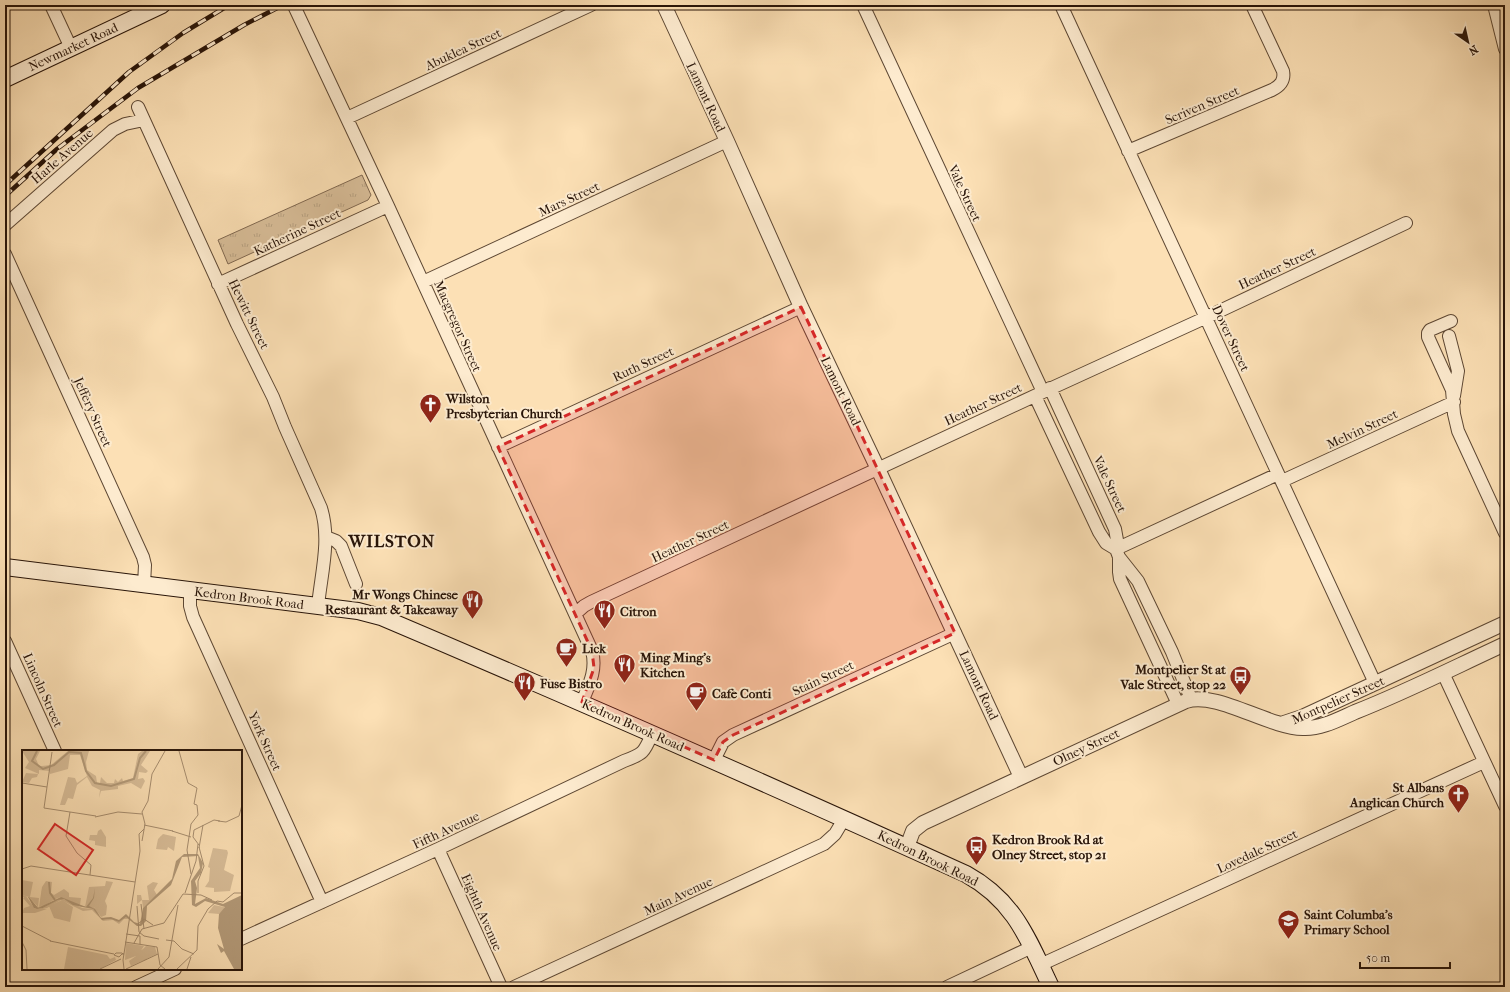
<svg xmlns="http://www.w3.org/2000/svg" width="1510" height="992" font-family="'IM FELL French Canon',serif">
	<defs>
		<pattern id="park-tufts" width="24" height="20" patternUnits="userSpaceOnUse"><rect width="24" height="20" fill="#d8bd98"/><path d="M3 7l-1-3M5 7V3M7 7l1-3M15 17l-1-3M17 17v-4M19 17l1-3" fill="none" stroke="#b9a282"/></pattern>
	</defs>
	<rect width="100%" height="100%" fill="#fce0b5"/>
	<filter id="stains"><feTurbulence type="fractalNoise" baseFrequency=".005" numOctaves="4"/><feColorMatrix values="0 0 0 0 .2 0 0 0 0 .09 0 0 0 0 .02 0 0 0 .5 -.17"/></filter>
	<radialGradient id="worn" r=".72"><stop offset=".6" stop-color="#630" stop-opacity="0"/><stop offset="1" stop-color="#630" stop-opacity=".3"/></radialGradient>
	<path fill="url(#park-tufts)" stroke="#806850" d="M362,175L371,195L368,200L228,264L218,240Z"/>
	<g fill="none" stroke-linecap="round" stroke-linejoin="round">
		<defs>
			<path id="minor" d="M51,5L71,48
				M863,5L1043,392
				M1061,5L1375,683
				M1494,5L1505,49
				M295,8L388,206L592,651C597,670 589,685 582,702
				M138,107L237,324L273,397L285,427L321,508C331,540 321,574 318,606
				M347,118L591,5
				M1128,151L1272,90C1280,86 1285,81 1283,71L1252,5
				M5,225L113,130L125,124L144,120
				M5,254L143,557L145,565L144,585
				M423,282L727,141
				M218,284L388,206
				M1451,321L1430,330L1428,333V337L1452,390L1454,414L1458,431L1505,533
				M1449,336L1458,371L1454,396
				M1050,388L1115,529L1117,540L1116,549
				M1035,396L1099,532L1106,543L1116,549L1119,557L1138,581L1172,652L1191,699
				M498,447L801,307
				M1282,481L1454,402
				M326,537L336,541L341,546L356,584
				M1116,549L1278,474
				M1119,557V572L1120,579L1178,704
				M190,591V606L193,617L322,902
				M575,614L584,606L591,602L1043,392L1207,317L1406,223
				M5,641L55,751
				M1443,673L1505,806
				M714,760L723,742L733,735L955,633
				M438,849L501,987
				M241,939L438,849L624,761C643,754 644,753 652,734
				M1040,965L1484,762
				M136,987L175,969
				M514,987L824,844L835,834L844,819
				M947,987L1032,947"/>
			<path id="tertiary" d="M664,5L727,141L801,307L878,469L1021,777
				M1281,724L1302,717L1505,623
				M907,847L913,831L923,823L1186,701C1217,691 1267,727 1303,728C1321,729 1339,719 1355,712C1406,692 1455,667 1505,644"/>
			<path id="secondary" d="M5,79L162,5
				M5,567L358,611L381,617C577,700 772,786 966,874C1015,901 1028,939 1051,987"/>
		</defs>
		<use href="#minor" stroke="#5d4733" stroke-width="14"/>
		<use href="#tertiary" stroke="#5d4733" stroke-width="16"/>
		<use href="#secondary" stroke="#281408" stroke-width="18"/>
		<use href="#minor" stroke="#fdebcf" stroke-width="12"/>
		<use href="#tertiary" stroke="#fdebcf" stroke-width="14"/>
		<use href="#secondary" stroke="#fdebcf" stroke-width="16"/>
		<defs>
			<path id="rail" d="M5,185L129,72L183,33L229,5
				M5,196L57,149L138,88L244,25L283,5"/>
		</defs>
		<use href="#rail" stroke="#281408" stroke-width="4.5"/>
		<use href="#rail" stroke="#fdebcf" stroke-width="3" stroke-dasharray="9" stroke-linecap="butt"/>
	</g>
	<path fill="#d62828" fill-opacity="0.2" stroke="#d62828" stroke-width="3" stroke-dasharray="8 5" stroke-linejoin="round" d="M801,307L955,633L733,735L723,742L714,760L582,702L594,668L592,651L498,447Z"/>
	<defs>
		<symbol id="church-pin" viewBox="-11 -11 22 30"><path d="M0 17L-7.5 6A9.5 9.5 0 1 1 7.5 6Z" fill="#8f2418" stroke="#fdebcf"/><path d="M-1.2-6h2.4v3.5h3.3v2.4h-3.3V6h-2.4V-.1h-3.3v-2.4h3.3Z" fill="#fff"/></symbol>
		<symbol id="restaurant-pin" viewBox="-11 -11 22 30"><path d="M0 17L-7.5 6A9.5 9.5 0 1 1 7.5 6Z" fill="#8f2418" stroke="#fdebcf"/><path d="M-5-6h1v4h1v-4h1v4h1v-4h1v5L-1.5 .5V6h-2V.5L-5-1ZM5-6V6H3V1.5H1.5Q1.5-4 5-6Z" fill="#fff"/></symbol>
		<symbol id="cafe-pin" viewBox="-11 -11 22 30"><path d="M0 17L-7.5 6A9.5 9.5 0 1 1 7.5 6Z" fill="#8f2418" stroke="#fdebcf"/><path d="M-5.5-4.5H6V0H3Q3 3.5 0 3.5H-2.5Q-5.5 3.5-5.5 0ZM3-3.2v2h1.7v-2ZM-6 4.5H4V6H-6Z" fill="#fff"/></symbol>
		<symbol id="bus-pin" viewBox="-11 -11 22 30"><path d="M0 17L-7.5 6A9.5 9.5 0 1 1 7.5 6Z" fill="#8f2418" stroke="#fdebcf"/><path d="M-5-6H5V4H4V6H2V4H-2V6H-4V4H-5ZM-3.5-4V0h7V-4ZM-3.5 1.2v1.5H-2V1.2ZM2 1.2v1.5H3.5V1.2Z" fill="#fff"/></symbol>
		<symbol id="school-pin" viewBox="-11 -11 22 30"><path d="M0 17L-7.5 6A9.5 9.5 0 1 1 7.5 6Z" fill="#8f2418" stroke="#fdebcf"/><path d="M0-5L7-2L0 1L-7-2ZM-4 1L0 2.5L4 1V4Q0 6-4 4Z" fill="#fff"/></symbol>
	</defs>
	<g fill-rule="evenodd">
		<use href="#church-pin" x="418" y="392" width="25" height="34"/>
		<use href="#restaurant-pin" x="460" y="588" width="25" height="34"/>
		<use href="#restaurant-pin" x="592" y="598" width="25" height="34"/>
		<use href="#cafe-pin" x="554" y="636" width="25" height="34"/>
		<use href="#restaurant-pin" x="612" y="652" width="25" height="34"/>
		<use href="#bus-pin" x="1228" y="664" width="25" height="34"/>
		<use href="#restaurant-pin" x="512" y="670" width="25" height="34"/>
		<use href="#cafe-pin" x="684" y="680" width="25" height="34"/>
		<use href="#church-pin" x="1446" y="782" width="25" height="34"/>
		<use href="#bus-pin" x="964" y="834" width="25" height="34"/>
		<use href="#school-pin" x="1276" y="908" width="25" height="34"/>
	</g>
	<g text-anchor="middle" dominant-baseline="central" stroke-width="4" stroke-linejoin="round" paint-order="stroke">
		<g font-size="13" fill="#281408" stroke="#fdebcf">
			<text transform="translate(73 47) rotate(-25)">Newmarket Road</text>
			<text transform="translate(463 49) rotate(-25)">Abuklea Street</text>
			<text transform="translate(706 97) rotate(65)">Lamont Road</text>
			<text transform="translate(1202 105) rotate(-23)">Scriven Street</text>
			<text transform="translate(62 156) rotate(-41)">Harle Avenue</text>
			<text transform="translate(965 193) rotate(65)">Vale Street</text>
			<text transform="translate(569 199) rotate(-25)">Mars Street</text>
			<text transform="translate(297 232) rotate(-25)">Katherine Street</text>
			<text transform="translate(1277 268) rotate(-25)">Heather Street</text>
			<text transform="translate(249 314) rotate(64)">Hewitt Street</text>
			<text transform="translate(458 326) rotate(66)">Macgregor Street</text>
			<text transform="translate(1231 338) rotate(65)">Dover Street</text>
			<text transform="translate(643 364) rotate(-25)">Ruth Street</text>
			<text transform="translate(841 391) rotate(64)">Lamont Road</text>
			<text transform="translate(983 404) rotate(-25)">Heather Street</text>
			<text transform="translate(93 412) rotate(66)">Jeffery Street</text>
			<text transform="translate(1362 429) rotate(-25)">Melvin Street</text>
			<text transform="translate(1110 484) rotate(65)">Vale Street</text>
			<text transform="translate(690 541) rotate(-25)">Heather Street</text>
			<text transform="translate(249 598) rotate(7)">Kedron Brook Road</text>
			<text transform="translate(823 678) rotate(-25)">Stain Street</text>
			<text transform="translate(979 685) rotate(65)">Lamont Road</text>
			<text transform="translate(43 690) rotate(66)">Lincoln Street</text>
			<text transform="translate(1338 700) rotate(-24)">Montpelier Street</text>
			<text transform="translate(633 725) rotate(24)">Kedron Brook Road</text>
			<text transform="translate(265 741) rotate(66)">York Street</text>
			<text transform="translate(1086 747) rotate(-25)">Olney Street</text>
			<text transform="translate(446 830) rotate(-25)">Fifth Avenue</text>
			<text transform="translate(1257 851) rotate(-25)">Lovedale Street</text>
			<text transform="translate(928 858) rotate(26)">Kedron Brook Road</text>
			<text transform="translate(678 896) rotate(-25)">Main Avenue</text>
			<text transform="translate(482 912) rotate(66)">Eighth Avenue</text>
		</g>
		<g font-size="13" font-weight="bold" fill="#281408" stroke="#fdebcf" text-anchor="start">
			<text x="446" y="398">Wilston<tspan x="446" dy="15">Presbyterian Church</tspan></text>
			<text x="458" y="594" text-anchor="end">Mr Wongs Chinese<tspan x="458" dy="15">Restaurant &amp; Takeaway</tspan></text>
			<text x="620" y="611">Citron</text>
			<text x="582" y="648">Lick</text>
			<text x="640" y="657">Ming Ming's<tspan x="640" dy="15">Kitchen</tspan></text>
			<text x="1226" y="669" text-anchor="end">Montpelier St at<tspan x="1226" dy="15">Vale Street, stop 22</tspan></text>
			<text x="540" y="683">Fuse Bistro</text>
			<text x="712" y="693">Cafe Conti</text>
			<text x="1444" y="787" text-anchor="end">St Albans<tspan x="1444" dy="15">Anglican Church</tspan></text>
			<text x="992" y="839">Kedron Brook Rd at<tspan x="992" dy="15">Olney Street, stop 21</tspan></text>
			<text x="1304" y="914">Saint Columba's<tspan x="1304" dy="15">Primary School</tspan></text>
		</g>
		<g font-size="17" font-weight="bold" letter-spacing="1" fill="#281408" stroke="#fdebcf">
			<text x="392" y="541">WILSTON</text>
		</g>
	</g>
	<g transform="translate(22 750)">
		<rect width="220" height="220" fill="#fce0b5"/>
		<path d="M79,79L84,87V97L73,95V91L67,90L68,85H75L76,81Z" fill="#d8bd98"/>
		<path d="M0,145L7,147L12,155L17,157L35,147H41L60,156H67L72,157L75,160L78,167L81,168L89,167L97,170L102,165L97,170L89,167L81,169L78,167L71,158L60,157L39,147L34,148L19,158H15L11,155L7,147L4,146L12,158L15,159L21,158L33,151L39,149H42L60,158L71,159L81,170L89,169L94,170L97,172L103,167H105L106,169H102L97,174L91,170L81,171L70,160L61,161L39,150L25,158L16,160L9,157Z" fill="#d8bd98"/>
		<path d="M0,1H18L14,9L17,16H20L29,15L46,1H67L64,12L65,20L74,26L75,33H78L79,27L85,33H92L93,29L96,32L100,28L101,31L111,28L116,4L120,1H128L119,15L126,21L124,23L117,22L116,29L121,28L123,31L119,39L109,33L96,36V39L79,41L77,48L78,40L70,36L65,27L55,35L51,49L46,48L43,55H38L46,27L53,28L55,33L65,26L58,5H48L46,19L28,24L27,21L17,20V24L3,18L7,12ZM4,23L16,24L15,27L10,28L7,33L0,32ZM141,84L154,87L152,101L146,97L145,100L134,99L136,89ZM0,130L11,132L8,147L17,148L16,157L7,147L0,145ZM24,131L30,132L29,143L32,145L42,139L47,143V147L59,148L58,155L38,147L17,157L20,137ZM84,131L91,132L83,151L85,156L84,165L79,167L72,157H63L67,137L83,136ZM131,132L136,133L132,140L135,145L121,158L120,150L115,154V145H119L120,150H127L125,136ZM1,148H5L13,159H25L13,163H0L2,158L8,156ZM192,155L202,157L203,158L197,164L186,163ZM104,193L122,196L118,202L124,196L133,197L135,204L109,216L107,211L114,206L103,210ZM46,197L85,205L88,209L93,207L94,210L78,219H42Z" fill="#d8bd98"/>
		<path d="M141,85H145L140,89L145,88L142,91L144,99L135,96L138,87ZM191,98L205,100L206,103L202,120L212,125L208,141L192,142V138L183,137L187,131L188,118L186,117ZM23,137L27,138L24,145L29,146L28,151L18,154L20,139ZM78,137L81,138L80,142H76L80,143L78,154H71L74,138ZM40,150L51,157L48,172L32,168L27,156ZM115.5 205a5.5 5.5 0 1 1 11 0a5.5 5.5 0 1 1-11 0Z" fill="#d8bd98"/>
		<path d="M162,104H176L181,113L179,123L173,131L175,138L173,154L184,148L201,154L220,145V219H212L202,201L199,203L195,194L202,199L196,178L197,164L203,157L183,151L174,157L170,155L169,131L178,118L176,106L160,107L149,135L125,156L124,171L119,176H115L104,167L97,172L89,169L80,170L71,159L51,155L42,149L36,150L21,158L15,159L12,158L6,147H0H7L16,158L39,147L64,157L71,148L73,138L72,148L67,156L73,159L79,168L89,167L97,170L104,164L112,172L118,174L121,158L150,129L154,111Z" fill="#b49b7a"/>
		<path fill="none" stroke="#b49b7a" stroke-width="2" d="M15,1L10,11L21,19L32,15L47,2L59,3L64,21L73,33L89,36L112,29L118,8L124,1M27,132L28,143L33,150M220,152L212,158L208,165L213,216L216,217L220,212M212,185L220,202"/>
		<path fill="none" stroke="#a78e70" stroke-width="1" d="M157,1L166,33L175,38L172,54L175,55L176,65L169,74L165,100L169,124M30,2L22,58L74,66M0,33L25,37M48,62L44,86L55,103L69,115L68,125M73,67L96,62L120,64M196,71L204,72L217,66L220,55M122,75L151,81M150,81L169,87M120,91L123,74L120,62L126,51L130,24L143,1M177,95L171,87L172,80L192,70L198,71M177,98L181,75M0,119L9,116L113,132M163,143L174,111L176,94M176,143V131L182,116L177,97M195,151L201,152L212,143H220M119,154L122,179M115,156L117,182L122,186L137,189M116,174L122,169L131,175M0,176L29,191M104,184L118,186V194M144,190L152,191L160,199L172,204M28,191L92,204M0,192L4,200L5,219M103,192L135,197M112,193L120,179L142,173L161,144L179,145L190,150M135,197L138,215L143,219M102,204H101L100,203H94L92,205L97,207L100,204H102M78,219L99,209M102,219L101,210L118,101L117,84L122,79M104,219L136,204M136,219L147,207L156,155M155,219L175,200L176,176L186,159L195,151M165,219L169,207"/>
		<path fill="#d62828" fill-opacity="0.15" stroke="#d62828" stroke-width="2" d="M33,74L71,100L54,125L16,99Z"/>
		<rect width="220" height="220" fill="none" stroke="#281408" stroke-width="2"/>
	</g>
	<rect width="1510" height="992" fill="none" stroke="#fce0b5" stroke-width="20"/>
	<rect x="6" y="6" width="1498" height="980" fill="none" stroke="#281408" stroke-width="2"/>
	<rect x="10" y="10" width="1490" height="972" fill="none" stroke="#281408"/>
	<g transform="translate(1468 42) rotate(146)" stroke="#fdebcf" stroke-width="3" paint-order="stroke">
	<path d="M0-3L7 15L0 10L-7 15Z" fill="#281408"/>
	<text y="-6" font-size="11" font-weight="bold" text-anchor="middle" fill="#281408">N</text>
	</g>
	<path d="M1360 962v6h90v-6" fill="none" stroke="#281408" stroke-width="2"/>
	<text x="1366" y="962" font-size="12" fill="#281408" stroke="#fdebcf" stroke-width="3" paint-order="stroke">50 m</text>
	<rect width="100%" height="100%" filter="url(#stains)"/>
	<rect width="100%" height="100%" fill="url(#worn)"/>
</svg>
